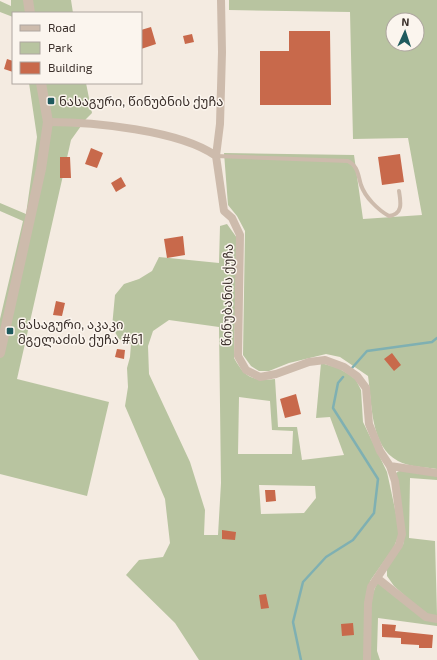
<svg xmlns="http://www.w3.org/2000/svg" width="437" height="660" font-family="'Exo 2','Noto Sans Georgian',sans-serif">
	<rect width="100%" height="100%" fill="#f4ebe1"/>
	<path fill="#b8c4a0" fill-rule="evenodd" d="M11,0H71L73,13H13V17L0,12V1L11,6Z
		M229,0H437V469C425,467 409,467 398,461C370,446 372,403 368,376L340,357L326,354L289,363L269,371H259L251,366L243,355L245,231L237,216L228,205L224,153L354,155L363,219L422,215L408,138L353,139L350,12L229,10ZM393,20H417V44H393Z
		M29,83H86L92,113L86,119L71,140L17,379L109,402L87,496L0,474V319L23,221L0,211V203L26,214L37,137Z
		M227,224L237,238L234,358C245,378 253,381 275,379L278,427H297L302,460L344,455L330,417L316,418L321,363L338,368L350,375L356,380L361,390L363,422L387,472L398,523L399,534L394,547L370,581L364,660H199L175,623L126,575L139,560L163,557L170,543L165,499L125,406L128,387L127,368L130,357L131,344L119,339L112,327L115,295L124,284L139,279L152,271L159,257L219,263L220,226ZM169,320L219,327L221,483L218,535H204L205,510L190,462L149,374L148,346L153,331ZM239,397L270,401L272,430L293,431L292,454H238ZM259,485L315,486L316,498L304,513L261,514Z
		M402,469L437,476V480L410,478L409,538L435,541L437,616L426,615L394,586L387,576V565L403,545L405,533L396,477V473Z
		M378,582L437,622V626L378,618L377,651L380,660H370C371,638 366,601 378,582Z"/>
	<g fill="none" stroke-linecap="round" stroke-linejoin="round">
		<path stroke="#7fb0b2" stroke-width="2.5" d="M352,368L367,351L432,342L437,338
			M301,660L293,622L303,582L326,557L353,540L374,513L378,479L333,408L338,383L343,377"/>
	</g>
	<path fill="#c8694b" d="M151,27L156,44L141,49V30Z
		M289,31H330L331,105H260V51H289Z
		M192,34L194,42L185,44L183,36Z
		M7,59L13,61V72L4,69Z
		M91,148L103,153L97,168L85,164Z
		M400,154L404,182L382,185L378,157Z
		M60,157H70L71,178H60Z
		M121,177L126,186L116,192L111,183Z
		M183,236L185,255L167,258L164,239Z
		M56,301L65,303L62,316L53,315Z
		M117,349L125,350L124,359L115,357Z
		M392,353L401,365L394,371L384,359Z
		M296,394L301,414L285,418L280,399Z
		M265,490H275L276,501L266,502Z
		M222,530L236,532L235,540L222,539Z
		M266,594L269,608L261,609L259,595Z
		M353,623L354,635L342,636L341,624Z
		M382,624L396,625L395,631L433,635L432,648H419V645L401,644V638L382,637Z"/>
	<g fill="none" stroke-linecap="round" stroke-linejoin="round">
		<path stroke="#cdbbac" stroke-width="4" d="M216,156L348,161C358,166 358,175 361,185C365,197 378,210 389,216C403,214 401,203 399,191"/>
		<path stroke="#cdbbac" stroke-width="8" d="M221,0L222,52L220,124L216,156L224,211L232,218L240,235L238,356L246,370L260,377L276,374L309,362L325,360L344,367L357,376L366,388L369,424L380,451L390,466L395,481L402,534L399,545L371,587L368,603L367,660
			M48,122C92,122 180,130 216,156
			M390,466L437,473
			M377,578L426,617L437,619"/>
		<path stroke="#cdbbac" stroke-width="10" d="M28,0L30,13
			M0,353L41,169L48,122L41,83"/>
	</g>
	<g fill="#1f5a5e" stroke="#fbf5ee" stroke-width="1.5">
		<rect x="47" y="97" width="8" height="8" rx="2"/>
		<rect x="6" y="327" width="8" height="8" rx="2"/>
	</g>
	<g text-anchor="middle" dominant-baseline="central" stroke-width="3" stroke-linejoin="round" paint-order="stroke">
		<g font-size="13" fill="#3b302b" stroke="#fbf5ee" text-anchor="start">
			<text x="59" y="101">ნასაგური, წინუბნის ქუჩა</text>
			<text x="18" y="324">ნასაგური, აკაკი<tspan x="18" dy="15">მგელაძის ქუჩა #61</tspan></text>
		</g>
		<g font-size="13" fill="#3b302b" stroke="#fbf5ee">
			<text transform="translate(227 295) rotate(-89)">წინუბანის ქუჩა</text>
		</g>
	</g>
	<rect x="12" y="12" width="130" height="72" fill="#fbf5ee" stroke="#aea6a0"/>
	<rect x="20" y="25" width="20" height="6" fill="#cdbbac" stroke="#aea6a0"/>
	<text x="48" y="32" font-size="12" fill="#3b302b">Road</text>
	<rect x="20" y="42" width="20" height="12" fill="#b8c4a0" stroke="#aea6a0"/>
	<text x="48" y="52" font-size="12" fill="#3b302b">Park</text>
	<rect x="20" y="62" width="20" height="12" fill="#c8694b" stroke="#aea6a0"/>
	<text x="48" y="72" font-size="12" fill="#3b302b">Building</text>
	<g transform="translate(405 32) rotate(3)"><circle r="19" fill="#fbf5ee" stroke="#aea6a0"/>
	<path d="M0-3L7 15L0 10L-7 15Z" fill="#1f5a5e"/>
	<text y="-6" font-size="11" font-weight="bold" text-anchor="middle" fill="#3b302b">N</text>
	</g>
</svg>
